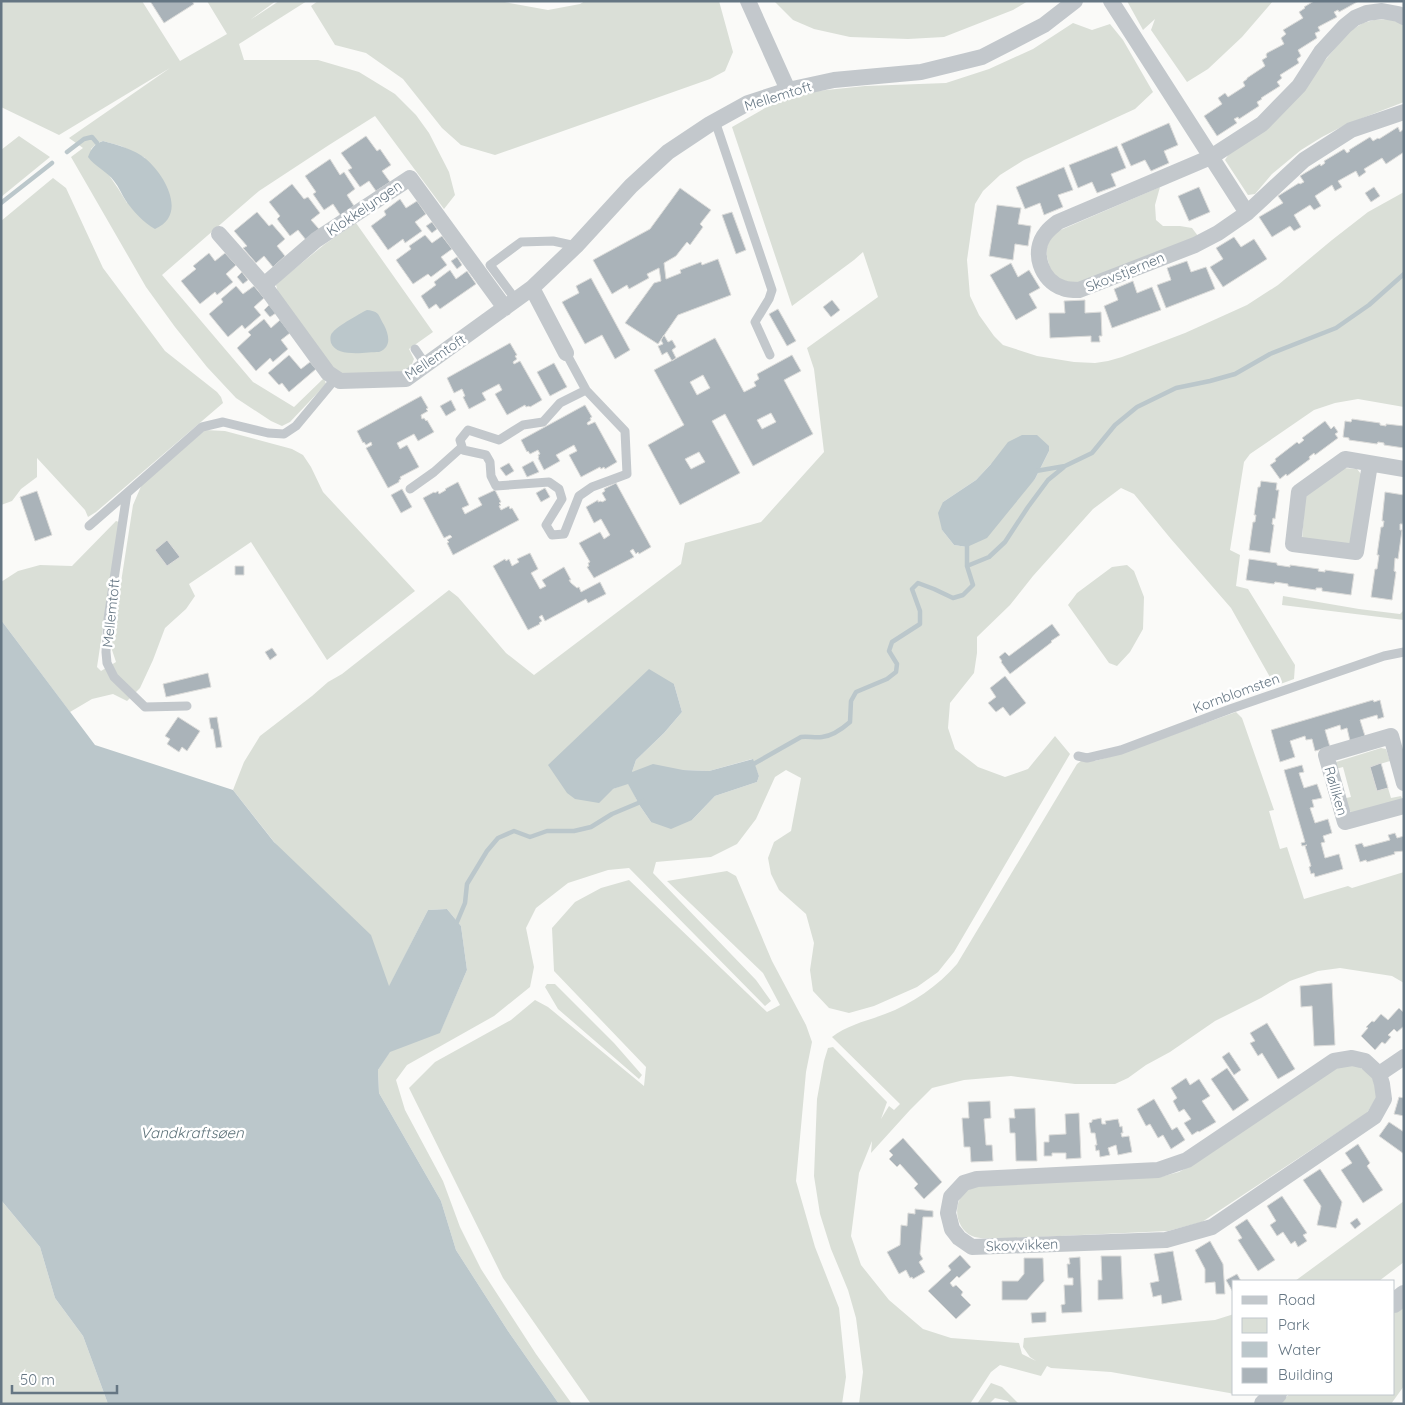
<svg xmlns="http://www.w3.org/2000/svg" width="1405" height="1405" font-family="Quicksand,sans-serif">
	<rect width="100%" height="100%" fill="#fafaf8"/>
	<path fill="#dadfd7" fill-rule="evenodd" d="M1,1H142L180,61L227,34L207,1H276L250,20L279,1H307L239,44L244,60H318L359,72L395,94L416,115L429,133L449,172L455,195L444,209L375,116L329,145L259,191L162,275L253,382L294,407L324,378L326,384L290,422L282,426L271,421L236,398L207,367L175,327L146,287L71,157L83,148L69,138L170,68L59,135L1,107ZM103,141L121,146L145,158L127,203C116,184 103,167 91,149L97,143Z
		M318,1H499L548,10L580,4L585,1H719L733,52L725,71L710,79L495,155L461,145L442,128L403,79L366,53L335,45L311,6Z
		M774,1H1028L1013,10L944,37L908,39L850,37L814,29L793,20Z
		M1127,1H1273L1242,37L1208,69L1187,82L1151,30L1155,19L1143,30Z
		M1388,19L1404,24V102L1347,124L1322,137L1301,150L1272,174L1255,194L1248,195L1225,160L1230,152L1322,64L1341,41L1350,31L1363,23L1374,20Z
		M1073,23L1092,30L1110,24L1123,40L1153,92L1135,109L1024,160L1000,175L983,191L975,204L967,260L970,296L979,315L994,336L1003,345L1037,356L1074,362L1095,363L1108,361L1122,357L1185,333L1247,305L1278,285L1332,240L1368,212L1404,192V407L1358,399L1335,403L1314,410L1250,454L1244,462L1230,550L1240,555L1236,586L1248,589L1295,665L1294,679L1275,686L1231,608L1171,539L1134,494L1121,488L1093,509L1033,576L1010,605L977,637V653L974,673L950,703L948,728L955,749L978,767L1005,777L1028,769L1055,736L1070,754L954,952L938,972L917,987L874,1006L849,1013L829,1008L813,991L810,970L814,943L806,914L779,890L771,874L768,858L774,842L791,831L801,778L786,770L775,777L756,819L737,844L711,857L656,862L653,873L756,980L771,1001L765,1006L629,868L608,870L568,883L536,908L526,928L534,967L530,987L494,1016L407,1065L396,1080L405,1110L443,1181L460,1227L481,1269L536,1354L572,1404H559L508,1331L456,1250L441,1201L379,1093L378,1070L390,1051L440,1032L467,970L461,926L447,909L428,910L389,987L233,790L244,762L260,736L312,696L328,682L342,674L449,590L458,597L506,653L534,675L681,564L685,543L761,522L824,452L814,369L807,348L878,297L863,252L854,260L792,306L732,127L774,103L817,91L865,86L946,83L989,69L1033,49ZM1049,451L1035,479L967,547L954,545L942,530L943,502L976,480L991,464ZM674,684L682,712L664,733L636,760L632,772L683,770L709,771L752,759L759,776L757,782L715,796L692,820L651,822L640,806L628,783L613,789Z
		M19,136L50,157L1,197V150Z
		M53,178L66,188L103,268L165,351L217,392L221,397L223,403L96,512L88,517L85,510L37,458V477L21,489L12,501L1,505V221Z
		M1160,187L1155,205L1156,220L1163,226H1180L1192,228L1198,236L1078,283L1064,282L1053,276C1047,258 1041,248 1056,232Z
		M356,223L433,332L409,349L414,359L410,369L399,376L337,374L278,293L276,285L282,279L325,244Z
		M205,430L225,431L292,449L303,455L311,467L323,492L415,591L327,660L251,542L189,584L195,596L186,609L165,628L153,660L140,688L127,701L113,694L92,699L70,712L1,620V582L18,571L40,565L72,566L116,521L119,522L97,667L101,671L116,662L111,647L133,505L142,484Z
		M1344,468L1357,469L1361,474L1351,544L1302,540L1305,497Z
		M1127,565L1134,571L1144,597L1143,629L1130,652L1117,666L1109,663L1068,605L1077,593L1112,567Z
		M1283,596L1359,609L1400,614L1404,610V620L1282,605Z
		M1236,712L1242,718L1274,810L1269,811L1280,849L1287,847L1304,899L1348,886L1352,888L1404,872V983L1392,976L1340,968L1318,971L1290,981L1261,998L1215,1021L1170,1052L1146,1065L1128,1078L1115,1084H1075L1011,1076L964,1080L932,1088L910,1110L871,1153L872,1141L859,1173L851,1236L861,1265L889,1300L923,1329L951,1338L1019,1343L1022,1354L1036,1361L1030,1357L1023,1347L1024,1338L1215,1320L1234,1314V1394H1235L1111,1372L1051,1368L1047,1366L1041,1376L1000,1365L991,1372L970,1404H859L863,1372L856,1318L848,1290L831,1249L820,1214L814,1176L817,1099L824,1061L828,1048L833,1047L887,1102L881,1119L889,1106L894,1110L900,1104L832,1037C847,1025 867,1021 885,1014C912,1004 938,986 957,964L1077,764L1081,761H1095L1116,755Z
		M1381,748L1386,749L1390,761L1370,767L1377,791L1388,788L1391,798L1401,796L1402,798L1399,803L1354,816L1341,799L1351,797L1343,767L1332,770L1336,762Z
		M727,871L736,876L772,961L806,1025L812,1042L806,1072L796,1181L815,1247L839,1308L846,1377L842,1404H591L503,1278L409,1088L435,1062L511,1020L535,1000L548,1007L644,1086L646,1067L554,971L552,928L575,902L601,888L629,880L767,1012L780,1005L763,973L667,881Z
		M547,984H555L614,1043L642,1075L639,1079L558,1009L545,987Z
		M1354,1064L1371,1074L1378,1095L1367,1113L1202,1222L1168,1231L996,1239C988,1238 979,1239 972,1236C957,1229 952,1207 963,1194C968,1188 977,1187 984,1185L1160,1177L1179,1172L1190,1166L1335,1068Z
		M1,1200L40,1247L55,1298L83,1336L108,1404H1Z
		M1404,1201V1262L1379,1281H1295Z
		M1404,1305V1386L1391,1404H1277L1290,1394H1394V1313Z
		M991,1383L1002,1387L1019,1404H1010L1008,1401L995,1398L989,1404H977Z"/>
	<path fill="#bbc7cb" d="M103,141C117,145 134,149 146,159C165,175 188,215 155,229C144,223 133,211 126,201C122,195 119,187 114,181C107,171 95,167 88,157C91,149 94,144 103,141Z
		M367,310C370,310 375,311 378,314C380,317 382,322 384,325C389,335 392,347 379,352C366,352 337,358 331,343C330,339 330,334 333,332C338,326 359,314 367,310Z
		M1022,435H1037L1049,446V451L1035,479L987,538L967,547L954,545L942,530L938,513L943,502L976,480L991,464L1008,442Z
		M1,620L95,745L233,790L274,842L371,935L389,986L428,910L447,909L461,926L467,970L440,1033L390,1052L378,1070L379,1093L441,1201L456,1250L508,1331L559,1404H108L83,1336L55,1298L40,1247L1,1200Z
		M649,669L674,684L682,712L664,733L636,760L632,772L653,764L683,770L709,771L753,759L759,776L757,782L715,796L692,820L671,829L651,822L640,806L628,784L613,789L599,803L575,799L567,793L548,765Z"/>
	<g fill="none" stroke-linecap="round" stroke-linejoin="round">
		<path stroke="#bbc7cb" stroke-width="4.5" d="M67,152L84,139L92,137L97,143
			M1,203L52,163
			M1036,471L1065,466L1092,453L1115,425L1137,407L1176,388L1210,381L1235,374L1270,354L1336,328L1369,305L1404,274
			M967,566L989,557L1005,542L1028,507L1048,480L1064,467
			M750,766L801,737C808,736 815,738 822,737C832,736 842,729 850,722L851,701L856,692L887,679L896,672L897,664L889,651L892,642L920,624V611L912,589L918,583L934,589L953,598L963,595L973,585L967,566V542
			M457,922L465,903L467,884L487,851L498,838L514,831L530,837L547,831H574L591,827L612,814L643,801"/>
	</g>
	<path fill="#aab3b9" stroke="#dcdcda" fill-rule="evenodd" d="M150,1H192L194,4L164,23Z
		M1314,1H1359L1339,12L1338,10L1334,12L1337,17L1318,27L1320,31L1315,33L1317,38L1298,50L1301,56L1297,59L1299,63L1280,75L1282,78L1277,82L1280,86L1261,98L1262,99L1257,102L1259,106L1239,119L1238,117L1234,119L1237,123L1217,136L1204,116L1222,104L1218,98L1225,93L1228,97L1245,86L1243,82L1247,79V78L1265,66L1262,60L1267,57L1266,55L1267,53L1284,44L1281,38L1286,34L1283,30L1303,18L1299,12L1305,8L1304,7Z
		M1169,123L1178,145L1164,151L1169,163L1151,171L1145,160L1131,166L1121,144Z
		M1398,127L1400,132L1404,129V152L1386,164L1382,158L1364,169L1366,172L1359,177L1356,171L1338,181L1342,187L1335,191L1332,185L1315,196L1321,206L1314,210L1310,205L1294,215L1301,227L1294,231L1290,226L1272,237L1259,217L1283,203L1278,196L1299,183L1300,184L1304,182L1300,176L1320,164L1321,166L1325,163L1324,161L1344,149L1347,153L1350,151L1349,150L1370,137L1373,141L1378,138L1379,139Z
		M366,136L377,151L380,149L391,165L382,171L390,182L376,191L369,181L360,187L348,170L352,168L341,153Z
		M1117,146L1126,168L1111,174L1116,186L1097,193L1092,182L1078,188L1069,165Z
		M330,159L340,175L344,172L355,189L347,195L354,206L341,216L333,204L324,210L313,194L316,192L305,176Z
		M1064,167L1073,190L1058,195L1063,207L1044,215L1040,203L1025,209L1016,187Z
		M292,184L304,199L308,197L320,213L311,220L319,229L306,240L298,230L290,236L277,219L280,216L269,202Z
		M1199,187L1210,212L1189,221L1178,196Z
		M1374,187L1380,196L1371,202L1365,193Z
		M680,188L711,210L700,224L703,227L690,245L687,242L676,256L664,263L666,279L681,273L680,270L701,262L702,265L718,259L731,295L678,315L658,344L625,323L654,283L661,281L659,268L647,274L649,278L629,289L627,285L612,294L593,260L650,229Z
		M400,199L406,208L417,201L426,214L415,222L422,231L405,243L403,239L388,250L371,226L386,215L384,211Z
		M997,205L1021,208L1018,224L1031,226L1028,246L1015,244L1013,260L989,256Z
		M257,212L269,226L272,224L285,239L277,246L285,256L273,267L264,256L256,263L243,248L247,246L234,231Z
		M732,212L746,250L736,254L722,215Z
		M432,222L437,229L432,233L426,226Z
		M425,235L432,243L442,236L452,249L441,257L447,265L431,277L428,274L413,284L396,260L411,249L409,246Z
		M1234,237L1241,247L1254,239L1267,259L1223,287L1210,267L1223,259L1216,248Z
		M209,253L215,261L225,253L236,265L226,274L233,282L217,295L215,292L200,304L181,281L196,269L193,266Z
		M457,257L462,265L457,269L451,261Z
		M1187,261L1191,272L1206,267L1215,289L1166,308L1157,285L1171,280L1167,268Z
		M1011,263L1018,277L1029,270L1040,288L1029,294L1037,308L1016,320L990,275Z
		M450,270L456,279L467,271L476,284L440,309L436,304L429,309L421,296L436,285L434,282Z
		M242,272L248,280L243,284L237,277Z
		M591,278L630,350L615,359L602,335L585,344L562,302L579,293L576,286Z
		M1133,281L1137,293L1152,287L1161,310L1112,328L1104,306L1118,300L1114,289Z
		M236,286L243,294L254,286L264,298L254,307L261,315L245,329L242,325L228,337L209,314L223,302L221,299Z
		M832,300L840,310L831,317L823,307Z
		M1085,300V313L1101,312L1102,336H1099L1100,342H1091V336L1050,338L1049,313H1065L1064,301Z
		M269,305L276,313L270,317L264,310Z
		M778,309L796,341L787,346L769,314Z
		M264,319L271,328L280,320L290,333L281,340L288,349L273,362L270,358L256,371L237,348L251,335L248,332Z
		M664,335L668,342L672,340L676,347L672,350L676,358L672,361L667,352L662,355L658,346L663,344L661,340Z
		M715,338L744,392L756,386L754,382L759,379L757,374L792,355L801,371L784,380L813,434L753,466L725,414L712,421L740,473L680,505L648,445L684,425L654,370ZM703,375L710,388L697,395L690,382ZM771,413L776,422L762,429L757,420ZM699,452L705,462L691,469L685,459Z
		M510,343L517,355L515,356L517,359L513,362L514,364L520,361L542,400L530,407L529,406L526,407L525,405L507,415L495,394L502,390L499,384L482,393L486,400L469,409L463,397L465,396L462,389L454,393L447,378Z
		M289,355L301,369L310,362L316,369L289,392L282,383L279,385L268,373Z
		M554,363L567,387L550,396L537,372Z
		M421,396L428,408L426,409L428,411L421,415L422,419L424,418L426,421L427,420L434,432L418,441L414,434L397,443L400,449L407,445L419,467L400,477L401,479L399,480V482L388,488L366,448L372,445L371,442L366,445L364,442L363,443L357,431Z
		M451,400L456,410L446,416L440,406Z
		M585,405L592,417L590,418L591,420L587,423L588,425L595,422L617,462L605,469L604,467L601,469L600,467L581,477L569,455L577,451L574,445L556,455L560,461L544,470L538,458L539,457L538,455L540,454L538,450L530,454L528,451L527,452L521,440Z
		M1352,419L1380,423V425L1386,426V424L1404,426V448L1384,445V443L1378,442L1377,444L1349,440V438L1343,437L1345,421L1351,422Z
		M1325,421L1331,429L1334,426L1338,432L1335,434L1338,438L1315,455L1314,453L1309,457L1310,459L1287,476L1286,474L1280,479L1270,465L1276,461L1275,459L1297,442L1299,444L1304,440L1302,438Z
		M533,461L539,472L527,477L522,467Z
		M509,463L514,471L506,476L500,468Z
		M1261,481L1277,483L1276,490H1279L1275,519L1273,518L1272,524L1274,525L1270,553L1249,550L1253,522H1255L1256,515H1254L1258,487H1260Z
		M458,482L469,505L462,508L465,514L482,505L478,498L495,490L501,502L499,503L501,505L499,506L501,510L509,506L510,509L512,508L519,520L453,555L447,543L449,542L447,540L452,537L450,535L444,538L423,498L434,492L435,493L438,491L439,494L446,490L445,489Z
		M616,483L651,547L639,554L638,552L636,554L633,549L630,551L634,557L594,578L587,567L589,566L588,563L590,562L579,543L600,532L604,539L610,535L601,519L594,523L586,507L598,500V502L601,501L602,502L606,500L602,493L605,491L604,489Z
		M545,488L550,497L541,502L536,493Z
		M402,489L412,507L401,513L391,495Z
		M37,491L52,535L35,541L20,497Z
		M1385,492L1404,495V516L1403,524H1400V530H1402L1398,559L1395,558L1394,571L1396,572L1392,600L1371,597L1375,569H1377L1379,555H1377L1381,527H1383L1384,521H1382Z
		M167,540L180,557L167,566L155,550Z
		M530,553L538,569L531,573L540,589L546,586L542,580L564,567L571,580H569L571,583L577,588L579,587L581,592L600,582L606,594L588,603L586,599L545,621L542,615L539,617L542,621L539,623L540,624L528,630L493,566L505,559L506,561L509,559L512,566L519,562L517,559Z
		M1249,559L1277,563V565L1290,567V565L1319,569L1318,571L1325,572V570L1354,574L1351,595L1322,591V588H1316V590L1288,586V584L1275,582L1274,584L1246,580Z
		M235,566H244V575H235Z
		M1052,624L1060,635L1051,641L1052,642L1010,674L1001,662L1002,661L999,657L1005,652L1009,656Z
		M272,648L277,655L270,660L265,652Z
		M208,673L211,687L166,697L163,684Z
		M1005,676L1026,703L1010,716L1003,707L996,712L988,703L996,697L990,688Z
		M1373,700L1374,702L1380,700L1384,717L1378,719L1377,715L1360,720L1365,736L1350,741L1347,728L1341,730L1340,725L1325,730L1330,747L1315,751L1312,739L1306,740L1305,736L1290,741L1295,757L1280,762L1271,730Z
		M178,717L200,731L187,751L182,747L179,752L167,744L170,739L165,736Z
		M217,717L222,747L216,748L213,729H211L209,718Z
		M1381,763L1388,788L1377,791L1370,767Z
		M1302,765L1304,772L1299,773L1304,788L1317,784L1322,798L1312,800L1314,807L1310,808L1315,823L1328,819L1332,833L1323,836L1325,842L1321,843L1325,858L1339,854L1343,869L1315,877L1314,873L1311,874L1309,867L1311,866L1305,846L1307,845L1302,846L1301,843L1305,842L1284,770Z
		M1395,833L1397,838L1404,836V851L1394,852L1395,854L1367,862L1366,860L1360,862L1355,845L1362,843L1364,847L1390,840L1388,835Z
		M1332,983L1335,1045L1314,1046L1312,1006L1301,1007L1300,986Z
		M1399,1008L1404,1013V1026L1397,1032L1394,1029L1388,1035L1391,1037L1385,1044L1382,1042L1375,1050L1361,1036L1368,1028L1366,1027L1372,1021L1374,1022L1381,1014L1388,1020Z
		M1267,1023L1295,1069L1278,1079L1262,1053L1258,1056L1250,1043L1255,1041L1250,1033Z
		M1229,1052L1241,1070L1234,1075L1222,1057Z
		M1227,1068L1249,1100L1233,1111L1211,1079Z
		M1186,1078L1190,1085L1199,1079L1210,1096L1202,1101L1216,1122L1199,1132L1198,1131L1192,1135L1184,1123L1191,1119L1184,1109L1179,1112L1173,1101L1177,1098L1171,1088Z
		M1399,1097L1404,1098V1116L1394,1114Z
		M1154,1099L1172,1130L1177,1127L1185,1140L1171,1149L1163,1135L1158,1138L1150,1124L1146,1126L1137,1109Z
		M990,1101L991,1118L984,1119L986,1145H992L993,1161L971,1162L970,1147H964L962,1118H969L968,1102Z
		M1035,1108L1037,1161H1016L1015,1133H1010L1009,1118H1015L1014,1109Z
		M1079,1113L1081,1158L1066,1159V1153H1052V1156H1044V1142H1049V1135L1066,1134L1065,1114Z
		M1101,1118L1102,1124H1106L1105,1121L1118,1119L1120,1127L1122,1126L1123,1133H1121L1122,1137L1129,1136L1132,1152L1118,1155L1116,1145L1108,1148L1110,1155L1100,1157L1099,1150L1096,1151L1095,1145H1097L1095,1133H1091L1089,1123L1092,1122V1120Z
		M1389,1122L1404,1132V1154L1379,1136Z
		M903,1138L942,1182L924,1199L914,1188L918,1184L900,1164L897,1167L889,1159L893,1155L889,1151Z
		M1358,1144L1370,1163L1367,1166L1383,1190L1363,1203L1341,1170L1352,1163L1345,1153Z
		M1320,1169L1342,1202L1336,1228L1317,1225L1321,1206L1303,1180Z
		M1282,1196L1307,1233L1303,1235L1307,1241L1298,1247L1295,1241L1291,1244L1283,1232L1277,1236L1270,1225L1276,1221L1267,1206Z
		M915,1209L933,1211V1217H923L920,1254L923,1259L919,1262L925,1272L913,1279L912,1277L910,1278L906,1270L899,1274L887,1252L900,1245L901,1225L907,1226L908,1213L915,1214Z
		M1357,1218L1361,1224L1355,1229L1350,1223Z
		M1247,1219L1275,1260L1258,1271L1238,1240L1242,1238L1235,1227Z
		M1210,1241L1223,1264L1225,1294H1216L1215,1282L1205,1283V1269L1195,1250Z
		M1173,1251L1182,1300L1162,1304L1161,1295L1153,1297L1150,1283L1159,1281L1154,1254Z
		M960,1255L971,1267L959,1278L957,1276L950,1283L953,1287L956,1285L963,1292L961,1295L971,1305L956,1319L928,1291L951,1270L948,1266Z
		M1101,1256H1121L1123,1299L1098,1300V1280H1102Z
		M1080,1257L1082,1312L1062,1313L1061,1305L1065,1304L1064,1285H1073V1278H1068L1067,1264H1070L1069,1258Z
		M1024,1258H1043L1044,1281L1027,1300H1002V1281H1018L1024,1274Z
		M1237,1274L1241,1281H1234V1294L1226,1280Z
		M1046,1312V1322L1032,1323L1031,1313Z"/>
	<g fill="none" stroke-linecap="round" stroke-linejoin="round">
		<path stroke="#c3c8cc" stroke-width="9" d="M715,121L772,290L769,299L755,322L770,355
			M516,300L490,265L521,242L553,241L576,246
			M415,349L426,365
			M566,353L586,390L560,403L543,422L523,425L499,440L468,430L460,440L463,450L486,455L490,462L491,476L496,486L549,482L559,489L562,499L546,525L552,535L564,534L579,496L592,487L627,474L625,431L586,390
			M410,489L434,472L462,447
			M89,526L127,493
			M187,706L145,707L114,677L107,663L106,652L108,619L127,493L202,427L223,422L268,433L284,434L296,426L336,378
			M1078,756L1087,758L1121,750L1230,709L1358,665L1384,656L1404,652"/>
		<path stroke="#c3c8cc" stroke-width="16" d="M748,1L788,90
			M1111,1L1247,213
			M1404,17L1398,14L1382,11L1367,13L1355,18L1345,26L1321,52L1299,86L1262,124L1211,157L1058,222C1054,225 1049,229 1046,233C1031,251 1041,281 1063,288C1068,290 1074,290 1079,290L1195,245L1218,233L1247,213L1304,160L1351,130L1404,112
			M219,234L264,285L316,240L410,178L505,308
			M264,285L328,373L340,381L406,379L532,288L576,246L631,186L668,152L710,124L748,103L788,90L834,80L921,72L982,57L1044,25L1075,1
			M532,288L566,353
			M1370,464L1356,552L1293,544L1299,492L1345,459L1404,469
			M1404,783L1391,736L1326,755L1345,822L1404,806
			M1352,1058L1365,1061L1379,1074L1382,1084L1384,1099L1374,1117L1212,1227L1166,1240L972,1247L959,1238L952,1229L948,1213L951,1197L964,1183L977,1179L1158,1170L1187,1160L1334,1061Z
			M1379,1074L1404,1057"/>
		<path stroke="#c3c8cc" stroke-width="20" d="M1394,1303L1404,1295
			M1264,1404L1277,1394"/>
	</g>
	<g text-anchor="middle" dominant-baseline="central" stroke-width="5" stroke-linejoin="round" paint-order="stroke">
		<g font-size="14" fill="#657683" stroke="#fff">
			<text transform="translate(778 96) rotate(-17)">Mellemtoft</text>
			<text transform="translate(364 208) rotate(-34)">Klokkelyngen</text>
			<text transform="translate(1125 272) rotate(-22)">Skovstjernen</text>
			<text transform="translate(435 357) rotate(-34)">Mellemtoft</text>
			<text transform="translate(111 613) rotate(-84)">Mellemtoft</text>
			<text transform="translate(1236 693) rotate(-20)">Kornblomsten</text>
			<text transform="translate(1336 791) rotate(74)">Rølliken</text>
			<text transform="translate(1022 1245) rotate(-2)">Skovvikken</text>
		</g>
		<g font-size="15" font-style="italic" fill="#60757c" stroke="#fff">
			<text x="192" y="1132">Vandkraftsøen</text>
		</g>
	</g>
	<rect width="1405" height="1405" fill="none" stroke="#657683" stroke-width="5"/>
	<rect x="1232" y="1280" width="162" height="115" fill="#ffffff" stroke="#c1c8cd"/>
	<rect x="1242" y="1296" width="25" height="8" fill="#c3c8cc" stroke="#c1c8cd"/>
	<text x="1278" y="1305" font-size="15" fill="#657683">Road</text>
	<rect x="1242" y="1318" width="25" height="15" fill="#dadfd7" stroke="#c1c8cd"/>
	<text x="1278" y="1330" font-size="15" fill="#657683">Park</text>
	<rect x="1242" y="1342" width="25" height="15" fill="#bbc7cb" stroke="#c1c8cd"/>
	<text x="1278" y="1355" font-size="15" fill="#657683">Water</text>
	<rect x="1242" y="1368" width="25" height="15" fill="#aab3b9" stroke="#c1c8cd"/>
	<text x="1278" y="1380" font-size="15" fill="#657683">Building</text>
	<path d="M12 1385v8h105v-8" fill="none" stroke="#657683" stroke-width="2.5"/>
	<text x="20" y="1385" font-size="15" fill="#657683" stroke="#ffffff" stroke-width="4" paint-order="stroke">50 m</text>
</svg>
